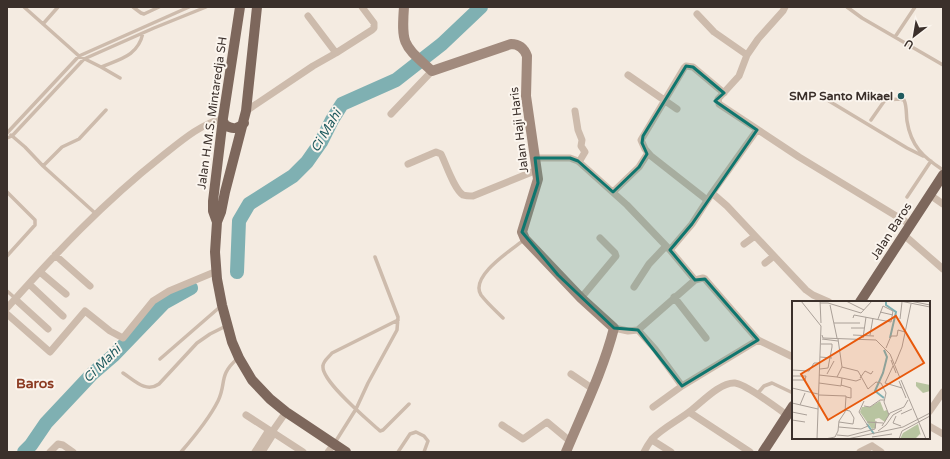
<svg xmlns="http://www.w3.org/2000/svg" width="950" height="459" font-family="'Varela Round',sans-serif">
	<rect width="100%" height="100%" fill="#f4ebe1"/>
	<g fill="none" stroke-linecap="round" stroke-linejoin="round">
		<path stroke="#7fb0b2" stroke-width="14" d="M237,272L239,221L249,204L293,176L307,162L321,142L332,120L342,104L396,80L442,44L481,7
			M24,452L31,445L46,423L92,374L114,355L164,303L191,288"/>
		<path stroke="#cdbbac" stroke-width="3.5" d="M24,7L79,56L101,67C120,59 138,56 143,33
			M133,7L141,13L144,14L159,7
			M847,7L862,18L943,65
			M43,24L58,7
			M895,37L915,7
			M101,67L120,78
			M829,101L907,148L923,156
			M871,120L885,100L900,99L904,100C907,106 906,114 907,121C911,146 923,157 943,170
			M7,133L79,56L189,7
			M11,135L25,147L43,166L95,213
			M7,138L12,136L84,59L154,28L206,7
			M43,166L62,147L79,139L106,110
			M7,192L35,220V225L7,256
			M907,197L931,161
			M7,291L15,298
			M503,318C496,311 487,303 481,295C469,276 513,249 525,239
			M398,320L332,353C329,357 323,361 323,366C321,381 368,420 380,431L383,430L409,404
			M160,359L221,306
			M123,373C135,381 146,393 159,384L197,343L210,334L226,326
			M757,394L764,386L772,383L793,393
			M334,444L356,409L368,383L397,330L398,317L375,257
			M181,452C194,437 209,419 218,401C227,382 218,376 237,359
			M398,452L410,434L416,432L424,436L428,441L424,452"/>
		<path stroke="#cdbbac" stroke-width="7" d="M785,7L783,11L758,39L747,55L739,76L718,99L719,104L799,157L911,225
			M697,14L714,32L747,55
			M308,16L336,53
			M628,75L677,109
			M246,111L313,66L336,53L372,30L374,28V23L362,7
			M575,111L578,130L582,140L581,146L585,152L579,162
			M391,114L432,71
			M535,158H570L578,161L627,205L670,250
			M408,164L436,152L441,154C446,164 454,189 463,195C466,196 469,196 473,196L537,170
			M613,192L639,167L648,153
			M712,193L757,130
			M930,195L943,204
			M707,200L651,156L645,149L641,140L684,68L686,66L693,67L724,93
			M904,235L943,269
			M744,244L755,236
			M55,255L90,286
			M765,263L774,256
			M40,272L66,294
			M695,280L670,250L692,224L712,193L727,206L806,290L813,295L829,302
			M29,284L63,316
			M634,287L649,264L666,246
			M674,297L706,338
			M581,298L616,256L615,253L600,238
			M15,299L48,329
			M7,308C56,253 103,203 161,157C180,142 199,125 223,118
			M7,314L50,352L85,311L110,331L123,338L153,301L169,291L217,271
			M614,328L628,331L638,330L695,280L703,278L705,279L758,340L793,357
			M638,330L655,349L682,386
			M571,374L593,389
			M653,407L682,386L758,340
			M689,412L750,452
			M929,412L943,392
			M246,415L303,452
			M502,425L523,439L547,422L571,442
			M929,426L943,434
			M272,432L286,412
			M652,440L671,452
			M872,446L881,452
			M50,452L58,444L63,445L73,452
			M255,452L269,430
			M262,452L274,433
			M328,452L334,444
			M644,452C646,448 649,443 652,439C663,428 677,421 689,412C701,403 720,382 735,383C746,384 777,408 787,415
			M860,452L872,446"/>
		<path stroke="#a18a7d" stroke-width="10" d="M404,7C401,46 404,45 432,71L511,44C519,44 524,48 527,56L526,96L538,179L522,232L525,239L581,298L614,328C603,371 583,411 566,452"/>
		<path stroke="#7d675c" stroke-width="10" d="M257,7L246,111L225,192L221,212L217,222L215,252L217,279L222,305L232,342L239,358L252,380L270,399L286,412L346,452
			M223,121L225,125C233,130 238,129 244,123
			M217,222L213,211V201L223,118L240,7
			M860,302L943,175
			M763,452L793,406"/>
	</g>
	<path fill="#0f766e" fill-opacity="0.2" stroke="#0f766e" stroke-width="3" stroke-linejoin="round" d="M686,66L693,67L724,93L715,101L757,130L692,224L670,250L695,280L705,279L758,340L682,386L638,330L614,328L558,275L522,232L538,183L535,158H570L578,161L613,192L639,167L647,154L642,143L643,136Z"/>
	<circle fill="#1f5a5e" stroke="#fbf5ee" stroke-width="1.5" cx="901" cy="96" r="4"/>
	<g text-anchor="middle" dominant-baseline="central" stroke-width="4" stroke-linejoin="round" paint-order="stroke">
		<g font-size="12" font-weight="bold" fill="#3b302b" stroke="#fbf5ee" text-anchor="end">
			<text x="893" y="96">SMP Santo Mikael</text>
		</g>
		<g font-size="12" fill="#3b302b" stroke="#fbf5ee">
			<text transform="translate(212 113) rotate(-82)">Jalan H.M.S. Mintaredja SH</text>
			<text transform="translate(519 130) rotate(-97)">Jalan Haji Haris</text>
			<text transform="translate(891 231) rotate(-57)">Jalan Baros</text>
		</g>
		<g font-size="13" font-style="italic" fill="#1f5a5e" stroke="#fbf5ee">
			<text transform="translate(326 131) rotate(-59)">Ci Mahi</text>
			<text transform="translate(102 364) rotate(-45)">Ci Mahi</text>
		</g>
		<g font-size="14" font-weight="bold" fill="#8c3b22" stroke="#fbf5ee">
			<text x="35" y="383">Baros</text>
		</g>
	</g>
	<g transform="translate(792 301)">
		<rect width="138" height="138" fill="#f4ebe1"/>
		<path d="M124,81L138,84V90L131,92L124,85ZM126,123L129,135L128,133L123,138H108L111,132Z" fill="#b8c4a0"/>
		<path d="M88,100L92,110L95,109L97,114L93,121L87,117L83,118L84,127L80,128L68,111L70,106H78Z" fill="#b8c4a0"/>
		<path fill="none" stroke="#7fb0b2" stroke-width="2" d="M94,0V4L104,11L98,37M92,49L95,56L91,72L83,90L92,97M75,123L82,133"/>
		<path fill="none" stroke="#aaa098" stroke-width="1" d="M9,0L29,25L25,138M28,0L29,22M54,0L72,9M108,0L138,6M118,0L138,4M28,2H36L69,12L80,0M38,4L45,37M88,11L101,14M61,17L62,14L99,21L101,10L91,5L86,18M108,18L110,1M42,22H68M59,27H72M30,34L31,37L84,39L98,53L108,77M61,34L82,35M78,34L81,17M71,37L74,16M30,38L46,40M46,38L50,66M94,47L99,35H105L106,29L113,31M28,56L40,57M99,59L104,72M103,63L110,46L119,3M101,65L93,82L110,87M50,66L66,70L76,88L84,81L89,82L94,92L92,101L97,114M28,68L36,67L40,46V43H29M0,69L17,70M17,70L22,62H28M35,73L42,60M27,74L45,76L50,66M0,75H14L13,79H0M50,77L64,80L69,78M68,77L73,70L79,73L81,70M109,79L134,138M107,80L114,97M27,82L49,85L50,77L45,76M49,84L59,87V97L54,96M0,87L26,93M27,94L54,95L53,111L47,120L46,130L43,136L33,138M0,102L26,108M8,104L13,92M72,105L78,106L88,99H92M0,111L15,114M109,113L120,108M104,115L101,122L109,125M0,119L13,121M47,121L61,123L62,117L58,110L53,109M75,121L91,122M90,125L98,112L112,106L116,99M47,126L69,128L76,125L67,111L72,100M86,130L94,124L101,114L110,109M45,134L56,135L83,128L84,120M80,136L100,133M55,138L111,126L138,112M107,138L110,130L138,115"/>
		<path fill="#e8590c" fill-opacity="0.15" stroke="#e8590c" stroke-width="2" d="M104,15L132,62L36,119L9,73Z"/>
		<rect width="138" height="138" fill="none" stroke="#3b302b" stroke-width="2"/>
	</g>
	<rect width="950" height="459" fill="none" stroke="#3b302b" stroke-width="16"/>
	<g transform="translate(914 36) rotate(211)" stroke="#fbf5ee" stroke-width="3" paint-order="stroke">
	<path d="M0-3L7 15L0 10L-7 15Z" fill="#3b302b"/>
	<text y="-6" font-size="11" font-weight="bold" text-anchor="middle" fill="#3b302b">U</text>
	</g>
</svg>
